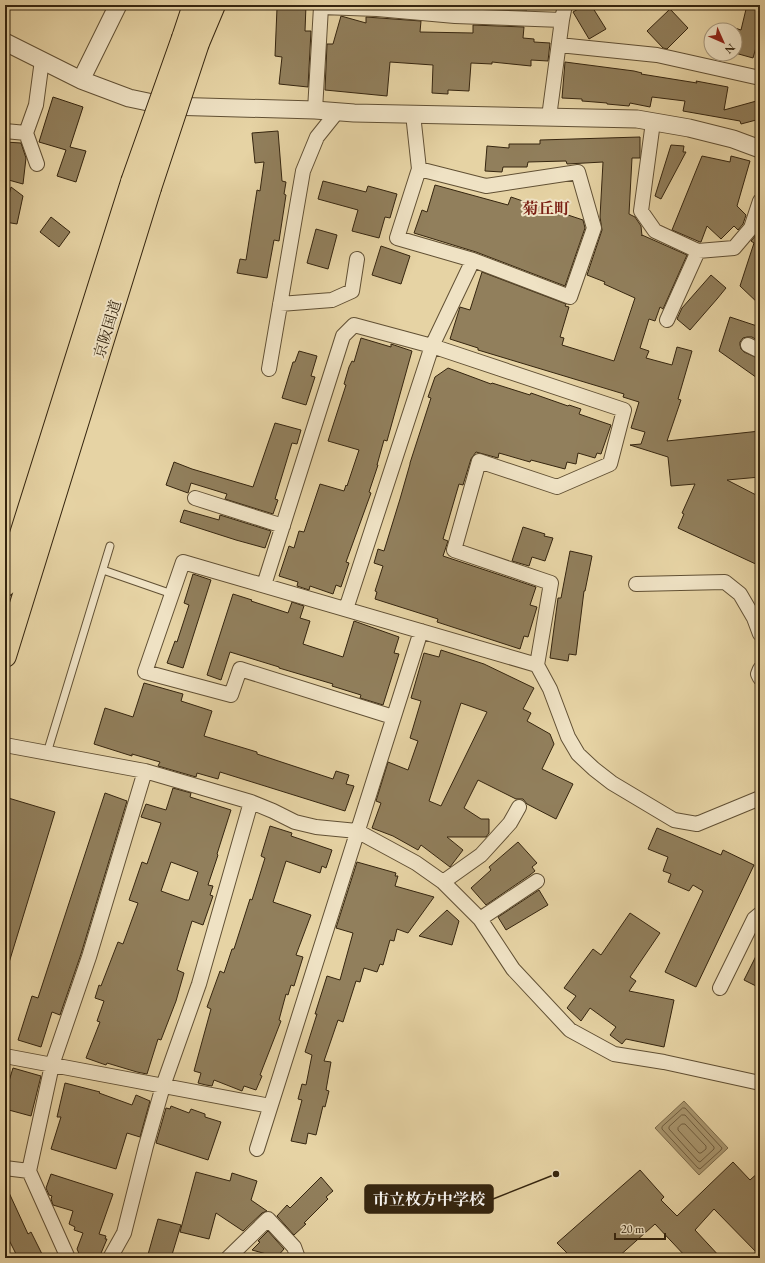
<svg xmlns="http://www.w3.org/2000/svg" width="765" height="1263" font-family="'EB Garamond','Noto Serif JP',serif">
	<rect width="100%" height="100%" fill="#e6d3a4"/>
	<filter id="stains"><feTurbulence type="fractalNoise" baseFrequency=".005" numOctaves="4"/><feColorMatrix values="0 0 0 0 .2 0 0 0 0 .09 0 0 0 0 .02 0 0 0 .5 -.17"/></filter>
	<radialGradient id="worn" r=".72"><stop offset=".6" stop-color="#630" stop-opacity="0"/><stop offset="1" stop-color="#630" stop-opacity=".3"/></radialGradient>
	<path fill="#aa9871" stroke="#7b6a4a" d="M684,1101L728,1148L699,1175L655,1128Z"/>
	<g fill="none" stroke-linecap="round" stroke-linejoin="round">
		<path stroke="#705e40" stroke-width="1" d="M683,1108H685L722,1148L721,1150L700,1169L698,1168L662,1129V1127Z
			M682,1115H685L714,1147V1149L700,1162L698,1161L669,1129V1127Z
			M682,1124H685L706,1146V1149L701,1153H699L678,1130V1128Z"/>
	</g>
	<path fill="#917f5c" stroke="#35250f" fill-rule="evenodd" d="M286,5H306L305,31H311L308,87L279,84L282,57L275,56L277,8H286Z
		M475,5H528L527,10L475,8Z
		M585,5H591L606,29L589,39L573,12Z
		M747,5H760V33L753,58L735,53V28L741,30Z
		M670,9L688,28L667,49L663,48L647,31Z
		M341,16L366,23V17L421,21L420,32L473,33V25L524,27L523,38L534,39V42L550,43L548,61L531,60V66L492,62V64L471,63L469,91L448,90V94L432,93L433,65L390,62L387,96L325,90L327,44H333Z
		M565,62L634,71L642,73L641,74L697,83L696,81L728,87L724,110L760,100V119L741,124L740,121L683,111L685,101L652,97L650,107L630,103L629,106L607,104V103L582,101V99L562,98Z
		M53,97L83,107L70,147L86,151L76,182L57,176L66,150L39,142Z
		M278,131L282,181L286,182L284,194L286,195L279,241L274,240L267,278L237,273L240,259L246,260L257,190L260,191L264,162L255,163L252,133Z
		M640,137V158H632L629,214L635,217L641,226L642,236V235L687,255L663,309L660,307L655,321L649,319L640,348L649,351L646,358L672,365L677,347L692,351L678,399L681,400L667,441L760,431V477L727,480L760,497V566L678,528L684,514L682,513L695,484L671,486L668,457L630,445L641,444L645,432L631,428L639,402L623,397L624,394L478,350V348L450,339L460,307L470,310L482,272L566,304L565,306L569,307L560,337L564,338L562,345L614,361L635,298L604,284L605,282L587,275L602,230L600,217L603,162L567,164L566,161L528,162L527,167H503L502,172L485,171L487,146L509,148V144H540V140Z
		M5,142L21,143L26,158L23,184L5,179Z
		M671,145L684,146L683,152H686L661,199L655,196Z
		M702,156L730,162L731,156L750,161L737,206L746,215L743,224L738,230L734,226L721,239L707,226L701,242H700L672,230Z
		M323,181L366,192L368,186L397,194L390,218L385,217L379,238L352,231L358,210L318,199Z
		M435,185L508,205L511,197L567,216L568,215L583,220L585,228L565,286L476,252L414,233L422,210L427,212Z
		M11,187L23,196L17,224L5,222V211Z
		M51,217L70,232L59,247L40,232Z
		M760,228V305L740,286L754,243L751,241L757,234Z
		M316,229L337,235L328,269L307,263Z
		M381,246L410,256L401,284L372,275Z
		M711,275L726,288L717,299L690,330L677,319L682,308Z
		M730,317L760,327V342L752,337H747L743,338L740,342V345L741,349L744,352L760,359V380L719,351Z
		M361,338L391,347V344L412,351L387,441L384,440L377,465H378L369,492L371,493L346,562L349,563L341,587L336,585L333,594L310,586L309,590L297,586L298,582L279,576L289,546L294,548L299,531L304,532L320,484L344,491L346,485L347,486L359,450L328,441L346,385L344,384L349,367L352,361L354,362Z
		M299,351L317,356L311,376L315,377L306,405L282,398L293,362H295Z
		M448,368L491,384L492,383L530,395L531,393L568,406L569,405L581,409L579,414L611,425L601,454L597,453L595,458L578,453L576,464L567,462L565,469L531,460L530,462L499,453L498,458L476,452L471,459L463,485L459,484L443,539L448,541L443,556L536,587L530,605L537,607L528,637L524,636L520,649L437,622L438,619L375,599L377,592L375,591L383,566L374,563L378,549L384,551L400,499L410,464V463L431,398L428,397L435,377Z
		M275,423L301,430L297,444L292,443L275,499L278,500L273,514L225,499L227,494L191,483L188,493L166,485L174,462L192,469L253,487Z
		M184,510L219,520L220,515L271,531L265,548L236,540L180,522Z
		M523,527L545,534L544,536L553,538L545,561L532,557L529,566L512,561Z
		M570,551L592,556L585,591H584L576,655L569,654L568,661L550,658L558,598H561Z
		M193,574L211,580L183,668L167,663L175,641L177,642L189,605L184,603Z
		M233,594L252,600L251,601L288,613L292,602L304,606L300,618L310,621L303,644L343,657L354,621L399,637L394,653L399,654L383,705L360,698L361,695L332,686L333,684L279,668V667L230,652L221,680L207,675Z
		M441,650L484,664L534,688L523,709L531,713L527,721L550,734L554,744L542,769L573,784L556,819L527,804L523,799H516L478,780L464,808L481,819H489V833L486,837H447L463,850L450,867L421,845L418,850L393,836L372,828L381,803L376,801L388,762L408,770L418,741L410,738L421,701L411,698L424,653L439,657ZM461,703L487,712L441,806L429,801Z
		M144,683L183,694L181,701L212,711L204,736L257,752V754L333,779L336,771L349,775L346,784L354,786L345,811L220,772L218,779L197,773L196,777L158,766L160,762L132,754V756L94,744L105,708L133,717Z
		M173,788L191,793L190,797L231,810L217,854L218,855L208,885L213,886L210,895L213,896L203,925L192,921L177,970L184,973L176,1001L161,1040L158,1039L147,1074L137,1072L107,1063L106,1065L86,1058L100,1022L97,1021L104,1001L95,998L99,985L101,986L118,942L123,944L138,903L129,900L142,862L147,864L161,823L141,817L146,804L166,810ZM171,862L198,872L189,900H186L161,891Z
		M105,793L127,801L81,954L60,1015L52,1012L41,1047L18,1040L32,996L38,998Z
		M5,797L55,812L8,966H5Z
		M270,826L292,833L291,836L332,850L326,868L322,866L320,873L286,861L273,902L311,915L296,955L303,957L294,986L291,985L288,995L286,994L279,1020L281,1021L260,1075L262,1076L256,1090L244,1086L242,1091L214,1080L212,1086L206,1085L198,1083L201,1073L194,1071L211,1009L207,1007L220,971L224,973L232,949H234L250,899L252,900L265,858L261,856Z
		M657,828L721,855L723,850L754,865L696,987L665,972L703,891L693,885L689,891L668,882L671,874L663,871L668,857L648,849Z
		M518,842L537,863L532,867L535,871L530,875L486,905L471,888L491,870L489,867Z
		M357,862L396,873L395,876H398L395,886L434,897L408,933L397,929L394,941L390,940L383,965L380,964L377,972L364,968L360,982L356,981L343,1022L338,1020L324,1061L331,1062L326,1090L329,1091L325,1107L323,1106L316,1135L308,1133L306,1144L291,1141L302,1100L298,1099L302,1084L306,1085L312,1055L305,1052L317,1014H315L327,976L340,980L353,933L336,928Z
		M539,890L548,905L506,930L498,917Z
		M447,910L459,921L452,945L419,936Z
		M630,913L660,933L630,977L636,981L629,991L674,1000L664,1047L626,1039L622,1044L610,1035L616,1027L590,1008L581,1021L567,1008L576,996L564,988L593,949L601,955Z
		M760,948V988L744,980Z
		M13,1068L41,1076L31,1116L5,1109V1094Z
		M65,1083L100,1092L99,1093L132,1105L136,1095L150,1101L140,1137L127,1133L116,1169L51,1149L61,1117H57Z
		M171,1106L189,1113L191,1109L205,1114V1117L221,1122L208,1160L156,1143L166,1108L170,1109Z
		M733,1162L750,1180L760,1171V1256L714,1209L695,1230L721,1258H687L655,1224L617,1258H572L557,1243L640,1170L664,1197L661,1200L677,1216Z
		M196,1172L230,1181L232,1173L257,1181L251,1200L267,1211L262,1213L243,1231L216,1213L209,1239L180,1232Z
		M51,1174L113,1194L99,1234L106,1236L105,1239H107L99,1258H81L77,1249L83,1233L74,1230L75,1227L69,1224L73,1211L53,1205L51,1199L52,1196L49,1195L46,1188Z
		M321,1177L333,1191L326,1197L328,1199L304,1223L306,1224L294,1235L277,1216L287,1205L290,1208Z
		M5,1184L28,1234L31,1232L44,1258H18L5,1232Z
		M158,1219L181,1225L171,1258H147Z
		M268,1231L284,1249L277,1257L252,1250L260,1242L258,1241Z"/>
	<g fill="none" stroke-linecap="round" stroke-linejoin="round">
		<defs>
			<path id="service" d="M103,570L172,594
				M47,753L110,546"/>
			<path id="minor" d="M559,45L657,55L760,78
				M315,110L321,7L377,9L455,16L562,20
				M413,114L419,169L397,238L473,260L570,297L594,228L578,172L486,186L419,169
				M549,117L562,20L565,5
				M653,122L641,211L655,231L698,251L667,320
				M5,131L26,133
				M37,164L26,133L36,105L42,60
				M698,251L734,248L751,228L760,201
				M280,304L332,300L352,291L357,259
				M748,345L760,351
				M269,369L303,171L317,137L337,112
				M195,498L283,526
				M636,584L725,582L740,594L754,618L760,634
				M264,585L343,336L354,325L432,346L624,410L610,464L557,487L479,461L454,550L551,583L537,665L550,689L568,737L578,754L594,769L612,783L674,820L697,824L760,798
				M346,609L432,346L473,260
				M760,669L758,674L760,678
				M393,717L240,669L231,695L145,672L183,562L537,665
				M5,745L145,771L251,802L273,811L295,822L316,827L357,831L416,863L443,882L480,919L513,969L570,1030L614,1054L664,1062L760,1083
				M443,882L481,855L510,823L519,807
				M480,919L537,881
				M720,988L754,919L760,914
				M5,1056L270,1106
				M257,1149L421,631
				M5,1168L29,1171L68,1258
				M29,1171L52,1065L89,957L145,771
				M110,1258L124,1233L146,1146L163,1086L199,984L251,802
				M228,1258L268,1219L294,1247L298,1258"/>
			<path id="tertiary" d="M5,42L81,80L129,98L167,106L315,110L354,113L637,119L689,128L733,139L760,149
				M81,80L118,5"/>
			<path id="trunk" d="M183,38L194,5
				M198,43L214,5
				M5,585L132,182
				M5,656L150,188"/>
		</defs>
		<use href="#service" stroke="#615034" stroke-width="9"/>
		<use href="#minor" stroke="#615034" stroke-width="16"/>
		<use href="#tertiary" stroke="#615034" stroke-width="19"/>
		<use href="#trunk" stroke="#35250f" stroke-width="24"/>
		<use href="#service" stroke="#efe2c4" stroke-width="7"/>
		<use href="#minor" stroke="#efe2c4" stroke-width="14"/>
		<use href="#tertiary" stroke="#efe2c4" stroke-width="17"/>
		<use href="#trunk" stroke="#e6d3a4" stroke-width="22"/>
		<defs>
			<path id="trunk-bridge" d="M132,182L183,38
				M150,188L198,43"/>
		</defs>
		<use href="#trunk-bridge" stroke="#35250f" stroke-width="24" stroke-linecap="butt"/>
		<use href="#trunk-bridge" stroke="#e6d3a4" stroke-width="22"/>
	</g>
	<g text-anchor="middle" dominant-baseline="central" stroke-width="4" stroke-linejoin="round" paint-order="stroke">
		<g font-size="15" fill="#35250f" stroke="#efe2c4">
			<text transform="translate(107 329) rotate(-73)">京阪国道</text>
		</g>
		<g font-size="16" font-weight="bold" fill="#7a1f14" stroke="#efe2c4">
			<text x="546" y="208">菊丘町</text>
		</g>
	</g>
	<path fill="none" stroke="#35250f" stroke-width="1.5" d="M556 1174L493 1199"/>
	<circle fill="#35250f" stroke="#efe2c4" stroke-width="1.5" cx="556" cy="1174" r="4"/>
	<rect fill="#35250f" stroke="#35250f" stroke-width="1.5" x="365" y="1185" width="128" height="28" rx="4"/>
	<g font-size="16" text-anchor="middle" font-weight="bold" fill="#fff">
		<text x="429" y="1205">市立枚方中学校</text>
	</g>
	<rect width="765" height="1263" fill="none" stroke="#e6d3a4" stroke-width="20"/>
	<rect x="6" y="6" width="753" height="1251" fill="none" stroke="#35250f" stroke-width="2"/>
	<rect x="10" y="10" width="745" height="1243" fill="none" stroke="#35250f"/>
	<g transform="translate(723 42) rotate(135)"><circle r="19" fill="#efe2c4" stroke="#a5967c"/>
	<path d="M0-3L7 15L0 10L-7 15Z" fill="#8f2418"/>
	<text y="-6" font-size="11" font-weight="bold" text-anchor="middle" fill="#35250f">N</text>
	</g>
	<path d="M615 1233v6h50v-6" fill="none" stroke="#35250f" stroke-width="2"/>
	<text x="621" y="1233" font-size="12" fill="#35250f" stroke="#efe2c4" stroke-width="3" paint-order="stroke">20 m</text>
	<rect width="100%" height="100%" filter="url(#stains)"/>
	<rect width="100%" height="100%" fill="url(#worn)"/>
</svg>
